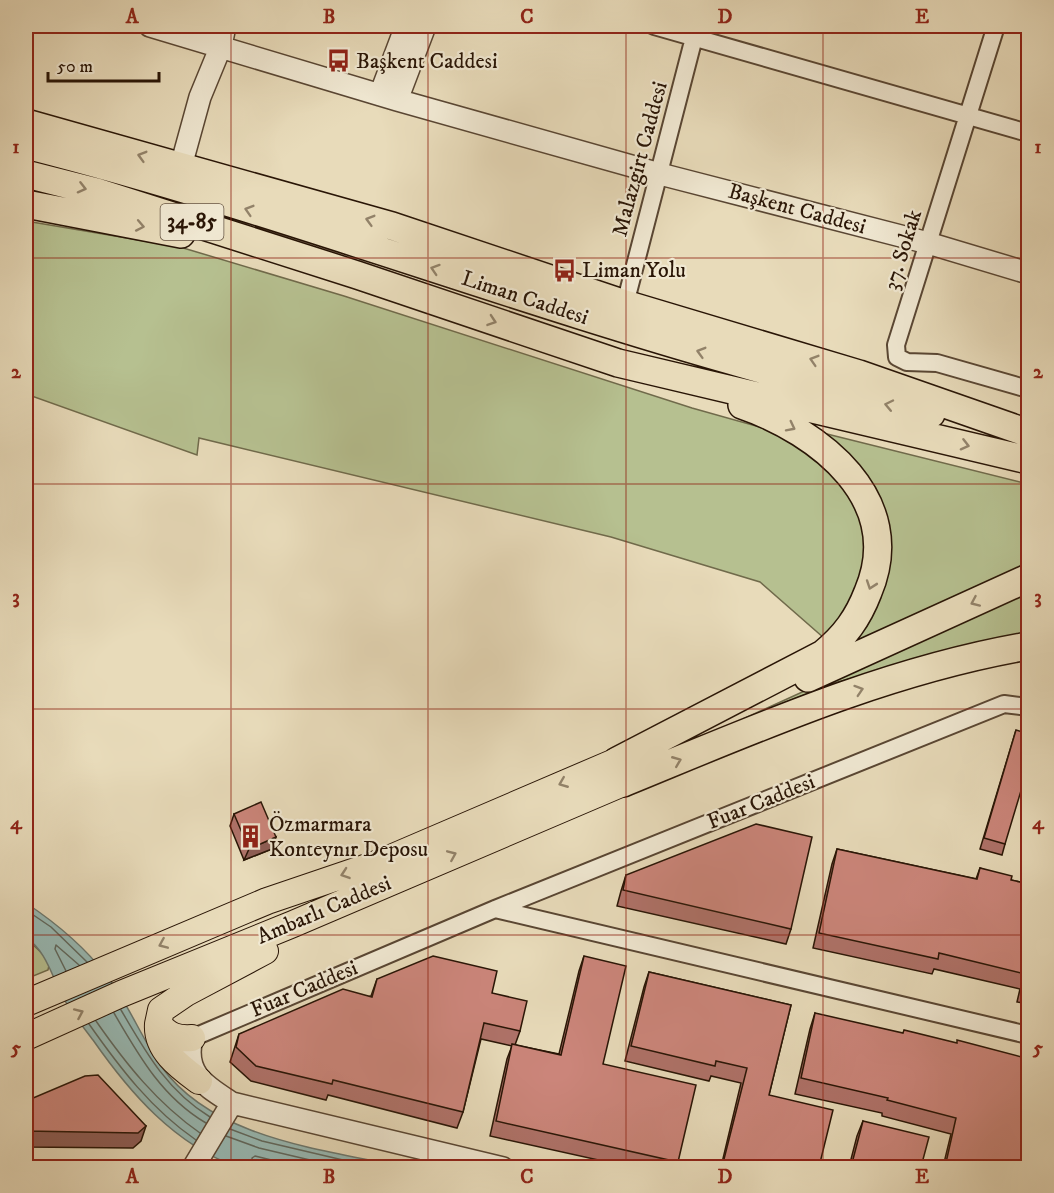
<svg xmlns="http://www.w3.org/2000/svg" width="1054" height="1193" font-family="'IM FELL DW Pica',serif">
	<rect width="100%" height="100%" fill="#e8dbba"/>
	<filter id="stains"><feTurbulence type="fractalNoise" baseFrequency=".00333" numOctaves="4"/><feColorMatrix values="0 0 0 0 .2 0 0 0 0 .09 0 0 0 0 .02 0 0 0 .5 -.17"/></filter>
	<radialGradient id="worn" r=".72"><stop offset=".6" stop-color="#630" stop-opacity="0"/><stop offset="1" stop-color="#630" stop-opacity=".3"/></radialGradient>
	<path fill="#b6c090" stroke="#706a4b" stroke-width="1.5" d="M26,221L180,247L344,296L692,408L781,433L850,481L869,544L849,614L824,638L760,582L611,537L199,438L197,455L26,394Z
		M819,432L1028,484V568L846,647L880,499C864,470 847,450 819,432Z
		M1028,589V632L834,683L743,719Z
		M26,938L50,961L48,970L26,979Z"/>
	<path fill="#98bab5" stroke="#6c786f" stroke-width="1.5" d="M26,903C56,923 84,946 107,976C128,1003 141,1037 161,1066C213,1139 322,1149 403,1167H237C174,1144 130,1093 93,1040C83,1027 72,1013 64,999C52,978 47,951 26,938Z"/>
	<g fill="none" stroke-linecap="round" stroke-linejoin="round">
		<path stroke="#60685e" stroke-width="1.5" d="M26,910L51,927L87,962
			M66,971L55,949L56,945L79,965
			M121,1010C145,1051 167,1091 210,1117
			M114,1013C139,1056 162,1097 206,1123
			M96,1021C126,1064 157,1103 200,1133
			M89,1024C120,1068 151,1109 196,1140
			M230,1129L262,1141L377,1168
			M226,1136L259,1148L344,1168
			M253,1168L252,1158L255,1156L304,1168"/>
		<defs>
			<path id="minor" d="M654,26L1028,133
				M996,26L896,345L897,357L907,362L937,363L1028,389
				M625,304L697,26
				M495,909L1028,1035
				M192,1038L495,909L1004,704L1028,707"/>
			<path id="tertiary" d="M150,26L397,100L660,174L928,243L1028,273
				M380,95L406,26
				M397,100L425,26
				M181,166L200,97L221,46L225,26
				M192,1038C183,1074 206,1086 232,1103L503,1168
				M193,1168L232,1103"/>
			<path id="primary" d="M26,1003L267,901L379,863L617,761
				M158,1024C156,1050 180,1067 199,1081
				M26,1037L121,994L293,924L623,783
				M192,1038C176,1039 169,1036 158,1024L161,1010L186,993L265,951"/>
			<path id="trunk" d="M26,123L392,226L625,304L859,374L1028,433
				M26,145C265,206 496,294 733,361C799,380 864,400 931,414
				M26,174L97,192L357,275L618,363L1028,460
				M26,204L181,234
				M808,678L1028,578
				M617,761L823,654C845,636 858,618 868,592C907,500 820,432 742,405
				M623,783C755,729 887,670 1028,646"/>
		</defs>
		<use href="#minor" stroke="#594633" stroke-width="20"/>
		<use href="#tertiary" stroke="#594633" stroke-width="24"/>
		<use href="#primary" stroke="#291506" stroke-width="28"/>
		<use href="#trunk" stroke="#291506" stroke-width="30"/>
		<use href="#minor" stroke="#f0e8d2" stroke-width="16"/>
		<use href="#tertiary" stroke="#f0e8d2" stroke-width="21"/>
		<use href="#primary" stroke="#e8dbba" stroke-width="26"/>
		<use href="#trunk" stroke="#e8dbba" stroke-width="27"/>
	</g>
	<path fill="#af7269" stroke="#291506" stroke-width="1.5" d="M1016,730L1005,844L1002,855L980,849Z
		M234,814L272,849L244,860L230,826Z
		M837,849L976,879L980,868L1011,880L1029,884V1004L1017,1002L1020,989L934,969L932,974L813,948L832,864Z
		M626,875L791,929L786,944L617,906L621,891Z
		M584,956L603,1064L678,1162L675,1167H630L490,1136L507,1059L512,1046L481,1039L463,1112L457,1128L328,1095L326,1100L251,1081L230,1062L239,1034L371,996L377,979L492,993L520,1031L515,1045L559,1054L579,971Z
		M649,972L791,1005L769,1095L819,1167H721L741,1083L711,1076L709,1081L625,1061L644,987Z
		M815,1013L1029,1167H943L951,1134L882,1116V1113L795,1094L810,1029Z
		M863,1121L921,1167H849L857,1136Z"/>
	<path fill="#8e5d55" stroke="#291506" stroke-width="1.5" d="M276,837L272,849L244,860L249,849Z
		M146,1126L141,1141L133,1148L26,1147V1131Z"/>
	<path fill="#cb857a" stroke="#291506" stroke-width="1.5" d="M1016,730L1029,734V764L1005,844L984,838Z
		M261,802L276,837L249,849L234,814Z
		M756,824L812,837L791,929L623,890L626,875Z
		M837,849L977,879L980,868L1012,876L1011,880L1029,884V988L1022,986L1025,974L939,953L938,959L819,933Z
		M433,956L497,971L492,993L527,1001L520,1031L484,1023L463,1112L333,1080L332,1084L256,1066L236,1047L239,1034L343,989L372,997L377,979Z
		M584,956L626,966L603,1064L696,1085L678,1162L496,1121L512,1044L561,1055Z
		M649,972L791,1005L769,1095L833,1110L819,1167H722L747,1068L716,1061L715,1066L631,1046Z
		M815,1013L903,1033L904,1030L957,1043V1040L1029,1059V1167H945L956,1118L887,1100L888,1098L801,1078Z
		M98,1075L146,1126L138,1133L26,1131V1101L85,1076Z
		M863,1121L929,1137L921,1167H851Z"/>
	<defs><path id="oneway-chevron" d="M-2-3.5L2.5 0L-2 3.5" fill="none" stroke-width="1.6" stroke-linecap="round" stroke-linejoin="round" transform="scale(1.5)"/></defs>
	<g stroke="#928269">
		<use href="#oneway-chevron" transform="translate(142 156) rotate(-164)"/>
		<use href="#oneway-chevron" transform="translate(82 188) rotate(14)"/>
		<use href="#oneway-chevron" transform="translate(249 210) rotate(-163)"/>
		<use href="#oneway-chevron" transform="translate(370 220) rotate(-164)"/>
		<use href="#oneway-chevron" transform="translate(140 226) rotate(11)"/>
		<use href="#oneway-chevron" transform="translate(435 269) rotate(-162)"/>
		<use href="#oneway-chevron" transform="translate(492 321) rotate(19)"/>
		<use href="#oneway-chevron" transform="translate(701 352) rotate(-164)"/>
		<use href="#oneway-chevron" transform="translate(814 360) rotate(-163)"/>
		<use href="#oneway-chevron" transform="translate(889 405) rotate(-168)"/>
		<use href="#oneway-chevron" transform="translate(791 427) rotate(27)"/>
		<use href="#oneway-chevron" transform="translate(965 445) rotate(14)"/>
		<use href="#oneway-chevron" transform="translate(871 585) rotate(109)"/>
		<use href="#oneway-chevron" transform="translate(975 602) rotate(156)"/>
		<use href="#oneway-chevron" transform="translate(859 690) rotate(-18)"/>
		<use href="#oneway-chevron" transform="translate(677 761) rotate(-22)"/>
		<use href="#oneway-chevron" transform="translate(563 783) rotate(158)"/>
		<use href="#oneway-chevron" transform="translate(452 855) rotate(-23)"/>
		<use href="#oneway-chevron" transform="translate(345 874) rotate(161)"/>
		<use href="#oneway-chevron" transform="translate(163 944) rotate(157)"/>
		<use href="#oneway-chevron" transform="translate(79 1013) rotate(-24)"/>
	</g>
	<path fill="none" stroke="#8f2418" stroke-width="1.5" stroke-opacity="0.55" d="M231,26V1168M428,26V1168M626,26V1168M823,26V1168M26,258H1028M26,484H1028M26,709H1028M26,935H1028"/>
	<defs>
		<symbol id="bus-bare" viewBox="-9 -9 18 18"><path d="M-5-6H5V4H4V6H2V4H-2V6H-4V4H-5ZM-3.5-4V0h7V-4ZM-3.5 1.2v1.5H-2V1.2ZM2 1.2v1.5H3.5V1.2Z" fill="#8f2418" stroke="#f0e8d2" stroke-width="2.5" paint-order="stroke"/></symbol>
		<symbol id="building-bare" viewBox="-9 -9 18 18"><path d="M-4-6H4V6H1V3H-1V6H-4ZM-2.5-4.3h1.7v1.8h-1.7ZM.8-4.3h1.7v1.8H.8ZM-2.5-1h1.7V.8h-1.7ZM.8-1h1.7V.8H.8Z" fill="#8f2418" stroke="#f0e8d2" stroke-width="2.5" paint-order="stroke"/></symbol>
	</defs>
	<g fill-rule="evenodd">
		<use href="#bus-bare" x="322" y="44" width="33" height="33"/>
		<use href="#bus-bare" x="548" y="254" width="33" height="33"/>
		<use href="#building-bare" x="234" y="820" width="33" height="33"/>
	</g>
	<g text-anchor="middle" dominant-baseline="central" stroke-width="4.5" stroke-linejoin="round" paint-order="stroke">
		<rect fill="#f0e8d2" stroke="#655443" stroke-width="1.5" x="160.5" y="204" width="63" height="36" rx="4.5"/>
		<g font-size="21" font-weight="bold" fill="#291506">
			<text x="192" y="222">34-85</text>
		</g>
		<g font-size="22" fill="#291506" stroke="#f0e8d2" text-anchor="start">
			<text x="356" y="61">Başkent Caddesi</text>
			<text x="582" y="270">Liman Yolu</text>
			<text x="269" y="824">Özmarmara<tspan x="269" dy="25">Konteynır Deposu</tspan></text>
		</g>
		<g font-size="22" fill="#291506" stroke="#f0e8d2">
			<text transform="translate(640 159) rotate(-75)">Malazgirt Caddesi</text>
			<text transform="translate(797 209) rotate(15)">Başkent Caddesi</text>
			<text transform="translate(903 250) rotate(-73)">37. Sokak</text>
			<text transform="translate(525 298) rotate(18)">Liman Caddesi</text>
			<text transform="translate(761 802) rotate(-22)">Fuar Caddesi</text>
			<text transform="translate(324 910) rotate(-23)">Ambarlı Caddesi</text>
			<text transform="translate(304 989) rotate(-23)">Fuar Caddesi</text>
		</g>
	</g>
	<rect width="1054" height="1193" fill="none" stroke="#e8dbba" stroke-width="66"/>
	<path d="M48 72v9h111v-9" fill="none" stroke="#291506" stroke-width="3"/>
	<text x="57" y="72" font-size="18" fill="#291506" stroke="#f0e8d2" stroke-width="4.5" paint-order="stroke">50 m</text>
	<rect x="33" y="33" width="988" height="1127" fill="none" stroke="#8f2418" stroke-width="2"/>
	<g font-size="20" text-anchor="middle" font-weight="bold" fill="#8f2418">
		<text x="132" y="23">A</text>
		<text x="329" y="23">B</text>
		<text x="527" y="23">C</text>
		<text x="725" y="23">D</text>
		<text x="922" y="23">E</text>
		<text x="16" y="153">1</text>
		<text x="1038" y="153">1</text>
		<text x="16" y="378">2</text>
		<text x="1038" y="378">2</text>
		<text x="16" y="603">3</text>
		<text x="1038" y="603">3</text>
		<text x="16" y="829">4</text>
		<text x="1038" y="829">4</text>
		<text x="16" y="1054">5</text>
		<text x="1038" y="1054">5</text>
		<text x="132" y="1183">A</text>
		<text x="329" y="1183">B</text>
		<text x="527" y="1183">C</text>
		<text x="725" y="1183">D</text>
		<text x="922" y="1183">E</text>
	</g>
	<rect width="100%" height="100%" filter="url(#stains)"/>
	<rect width="100%" height="100%" fill="url(#worn)"/>
</svg>
